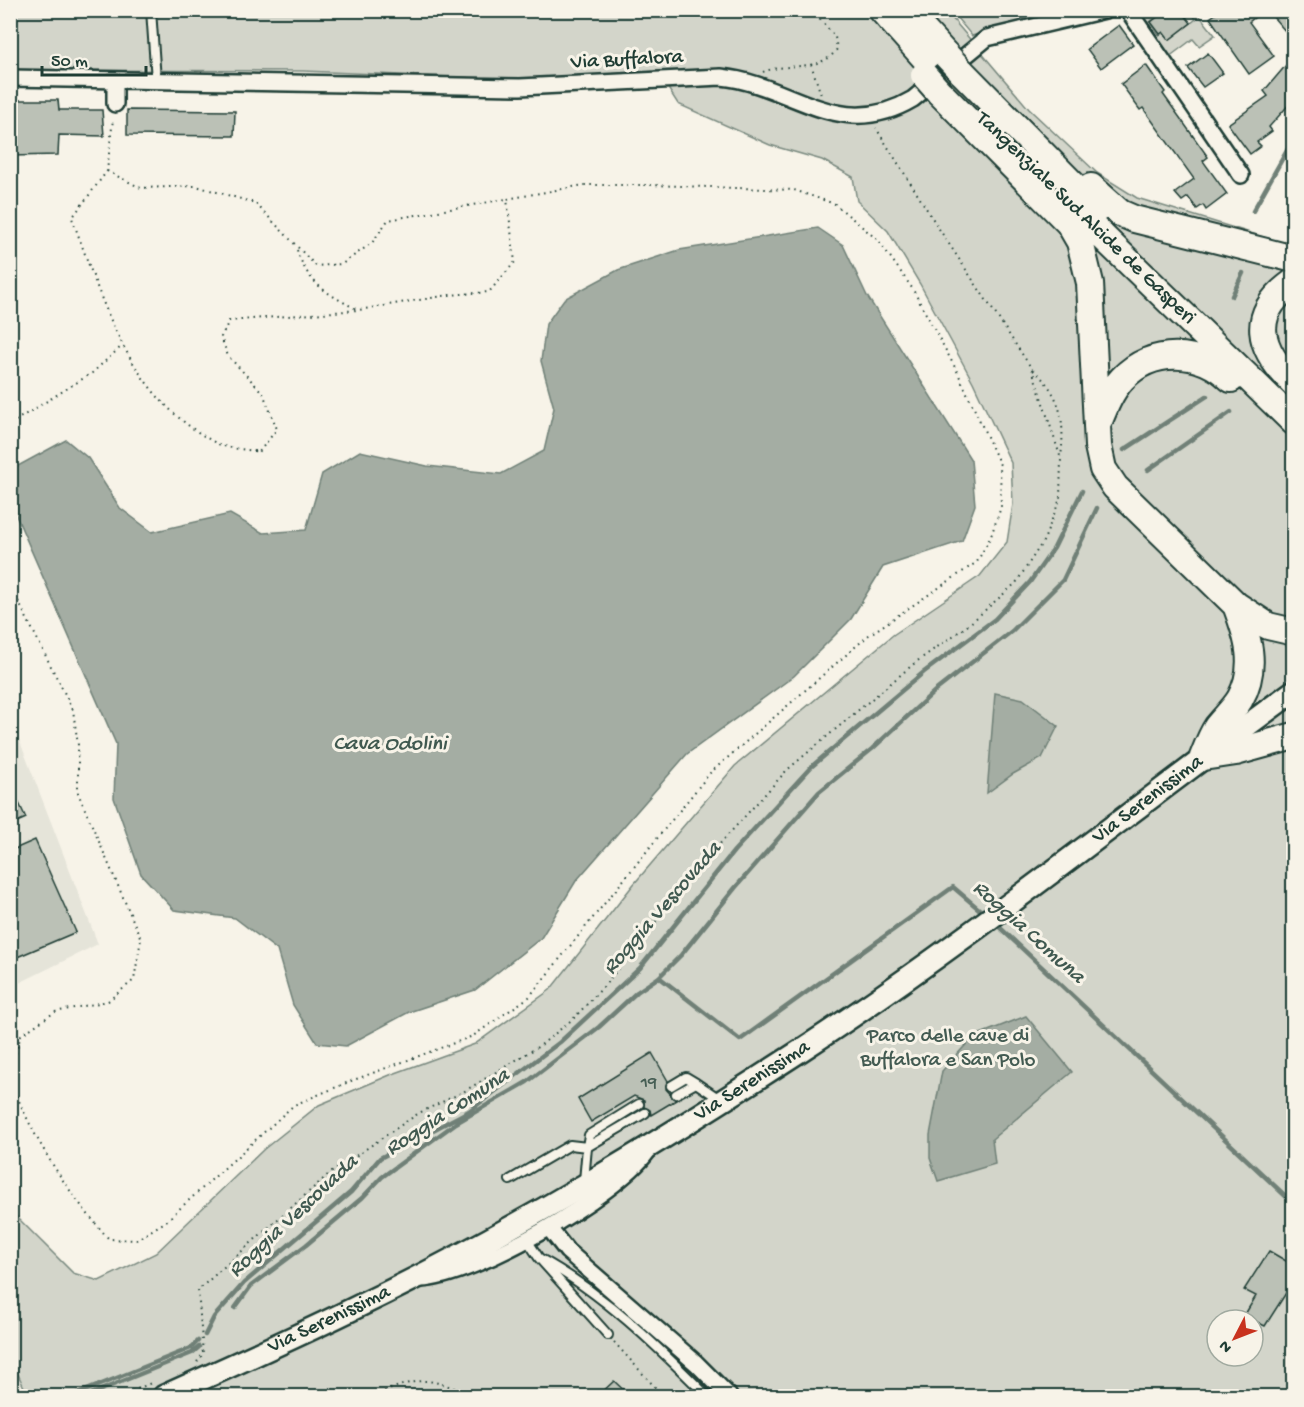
<svg xmlns="http://www.w3.org/2000/svg" width="1304" height="1407" font-family="'Gochi Hand',sans-serif">
	<rect width="100%" height="100%" fill="#f7f3e8"/>
	<filter id="ink" filterUnits="userSpaceOnUse"><feTurbulence type="fractalNoise" baseFrequency=".0167" numOctaves="2"/><feDisplacementMap in="SourceGraphic" scale="12" xChannelSelector="R" yChannelSelector="G"/><feConvolveMatrix kernelMatrix="1 2 1 2 8 2 1 2 1" color-interpolation-filters="sRGB"/></filter>
	<g filter="url(#ink)">
		<path fill="#e5e4d9" d="M10,716L98,944L11,987H10Z"/>
		<path fill="#d3d5ca" stroke="#79897f" stroke-width="1.5" fill-rule="evenodd" d="M11,11H946L1029,109L1097,173L1137,198L1293,246V1396H28L11,1359L10,1210L73,1273L99,1281L156,1253L264,1149L319,1105L390,1075L475,1044L550,990L633,885L735,766L893,635L980,576L1007,542L1013,504L1011,463L973,382L920,284L888,231L857,201L853,177L822,160L770,145L678,104L657,71L582,77L501,79L303,71L11,70ZM1217,1320H1253V1356H1217Z
			M951,11H1028L1030,18L972,36Z
			M1152,11H1173L1167,16L1162,12L1150,22L1159,35L1163,33L1169,40L1196,19L1190,11H1196L1215,35L1199,46L1193,39L1169,57L1138,14Z"/>
		<path fill="#a4ada3" stroke="#6f8077" stroke-width="1.5" d="M818,228L843,245L867,296L971,460L975,505L962,541L883,567L851,619L794,676L687,754L576,881L541,938L475,990L409,1012L346,1046L317,1043L293,1005L277,950L235,918L174,910L141,874L114,798L116,744L11,504V485L16,467L66,440L88,458L120,508L152,532L230,514L263,533L306,530L322,474L360,451L427,466L501,474L544,451L554,408L541,361L546,324L564,299L618,270L679,250Z
			M995,693L1023,699L1058,726L1042,758L1013,774L987,793Z
			M1026,1016L1072,1072L992,1139L995,1164L938,1181L930,1158V1135L942,1071L973,1037Z"/>
		<g fill="none" stroke-linecap="round" stroke-linejoin="round">
			<path stroke="#6f8077" stroke-width="4.5" d="M1253,211L1294,138
				M1232,296L1243,273
				M1124,450L1207,396
				M1148,470L1231,412
				M995,923L1294,1204
				M659,977L740,1040L953,887L986,915
				M235,1308L251,1286L306,1245L362,1198L382,1177L456,1123L527,1082L599,1027L637,992L659,977L681,955L735,888L819,792L872,749L935,691L1012,631L1063,580L1097,508
				M205,1335L214,1317L244,1283L351,1192L380,1158L469,1111L560,1042L640,968L734,851L811,767L924,672L995,619L1030,582L1054,548L1082,491
				M72,1396L191,1348L198,1341
				M86,1396L192,1353L199,1347"/>
		</g>
		<path fill="#bbc1b6" stroke="#1f3d34" stroke-width="1.5" d="M1175,10H1181L1191,23L1169,40L1163,32L1160,34L1151,22L1163,13L1166,17Z
			M1221,10H1264L1249,22L1274,56L1249,74L1210,18Z
			M1267,10H1293V40Z
			M1119,25L1133,44L1101,68L1087,49Z
			M1208,53L1223,73L1203,87L1188,68Z
			M1293,57V100L1269,127L1272,131L1257,142L1261,146L1250,154L1228,124L1268,96L1264,91Z
			M1146,65L1165,92L1163,94L1208,157L1203,161L1227,194L1206,210L1203,205L1197,209L1188,197L1182,201L1175,193L1194,179L1143,108L1140,110L1121,84Z
			M10,100H58L59,110H102L104,136L59,135L58,155L10,156Z
			M127,110L235,111L234,136L127,135Z
			M10,784L26,818L10,825Z
			M35,840L76,932L10,960V851Z
			M652,1053L668,1081L666,1089L676,1100L651,1115L650,1110L644,1107V1100L634,1096L591,1122L578,1099Z
			M1269,1251L1293,1265V1282L1265,1326L1244,1316L1256,1296L1244,1290Z
			M614,1381L630,1396H598Z"/>
		<g fill="none" stroke-linecap="round" stroke-linejoin="round">
			<defs>
				<path id="lane" d="M151,10L156,80
					M671,1086L686,1077L696,1083
					M676,1094L696,1083L721,1100
					M510,1180L570,1145L587,1147L589,1135L639,1104
					M584,1181L587,1147L645,1113
					M527,1240L539,1258L608,1335
					M539,1258C602,1292 657,1346 707,1396"/>
				<path id="street" d="M1128,10L1241,175
					M10,78L520,87L721,77C792,84 839,143 913,99L987,38L1105,10
					M115,104V80
					M549,1228L567,1251L696,1363L729,1396
					M421,1279C474,1277 615,1196 647,1152"/>
				<g id="secondary">
					<path id="s1" d="M164,1396C229,1367 294,1338 359,1306C512,1233 658,1143 800,1051C971,940 1129,811 1294,691"/>
				</g>
				<path id="highway" d="M882,10L933,67
					M905,10L946,55
					M961,71L1097,209
					M939,92L1069,223L1080,242L1090,283L1098,446L1103,469L1115,487L1236,605L1268,626L1294,632
					M1091,187L1120,213L1134,219L1294,259
					M1067,202L1294,422
					M1294,282C1248,314 1258,349 1294,383
					M1099,421C1105,406 1111,391 1122,379C1152,347 1200,349 1231,379
					M1203,757C1207,747 1211,736 1217,727C1224,718 1234,709 1240,699C1258,667 1248,637 1236,605
					M1203,757L1236,752L1294,736"/>
			</defs>
			<use href="#lane" stroke="#1f3d34" stroke-width="12"/>
			<use href="#street" stroke="#1f3d34" stroke-width="20"/>
			<use href="#secondary" stroke="#1f3d34" stroke-width="26"/>
			<use href="#highway" stroke="#1f3d34" stroke-width="30"/>
			<path stroke="#1f3d34" stroke-width="2" stroke-dasharray="1.5 4.5" stroke-linecap="butt" d="M811,64L821,95
				M763,72C786,62 821,73 837,49L835,37L812,10
				M107,171L141,188L196,186L255,203L316,266L342,264L372,243L388,220L506,199
				M297,250C308,284 325,292 356,309
				M1033,370C1062,394 1065,422 1061,457
				M10,424L92,373L121,347
				M10,585L73,710L78,745V793L141,939L134,980L108,1001L55,1012L21,1035L10,1073
				M10,1079C33,1139 66,1191 109,1239L136,1240L165,1222L294,1105L351,1081L473,1036L529,997L710,773L869,635L977,562L991,536L1001,507L1000,465L957,371L912,288L879,241L835,204L794,190L652,185H584L507,199L515,262L489,292L449,295L358,310L229,321L221,337L228,356L263,393L277,429L259,452C246,449 229,449 218,444C129,398 104,305 72,218L107,171L113,119
				M614,1342L663,1396
				M197,1362L203,1354L198,1290L329,1174L419,1113L463,1092L541,1045L574,1018L605,985L707,858L787,770L916,662L967,626L1016,583L1044,540L1060,499L1061,459L1032,369L941,232L876,128
				M121,1396L151,1383
				M373,1396C421,1377 425,1375 473,1396"/>
			<use href="#lane" stroke="#f7f3e8" stroke-width="8"/>
			<use href="#street" stroke="#f7f3e8" stroke-width="15"/>
			<use href="#secondary" stroke="#f7f3e8" stroke-width="21"/>
			<use href="#highway" stroke="#f7f3e8" stroke-width="26"/>
			<defs>
				<path id="highway-bridge" d="M946,55L961,71
					M924,75L939,92"/>
			</defs>
			<use href="#highway-bridge" stroke="#1f3d34" stroke-width="30" stroke-linecap="butt"/>
			<use href="#highway-bridge" stroke="#f7f3e8" stroke-width="26"/>
		</g>
	</g>
	<g text-anchor="middle" dominant-baseline="central" stroke-width="6" stroke-linejoin="round" paint-order="stroke">
		<g font-size="18" fill="#465e54">
			<text x="649" y="1083">19</text>
		</g>
		<g font-size="21" fill="#1f3d34" stroke="#f7f3e8">
			<text transform="translate(627 61) rotate(-3)">Via Buffalora</text>
			<text transform="translate(1085 219) rotate(44)">Tangenziale Sud Alcide de Gasperi</text>
			<text stroke="none"><textPath href="#s1" startOffset="1154">Via Serenissima</textPath></text>
			<text stroke="none"><textPath href="#s1" startOffset="668">Via Serenissima</textPath></text>
			<text stroke="none"><textPath href="#s1" startOffset="182">Via Serenissima</textPath></text>
		</g>
		<g font-size="21" fill="#435b52" stroke="#f7f3e8">
			<text x="948" y="1037">Parco delle cave di<tspan x="948" dy="24">Buffalora e San Polo</tspan></text>
		</g>
		<g font-size="22" font-style="italic" fill="#405950" stroke="#f7f3e8">
			<text x="390" y="745">Cava Odolini</text>
			<text transform="translate(663 909) rotate(-49)">Roggia Vescovada</text>
			<text transform="translate(1028 933) rotate(42)">Roggia Comuna</text>
			<text transform="translate(448 1113) rotate(-33)">Roggia Comuna</text>
			<text transform="translate(294 1217) rotate(-43)">Roggia Vescovada</text>
		</g>
	</g>
	<rect width="1304" height="1407" fill="none" stroke="#f7f3e8" stroke-width="36"/>
	<rect x="18" y="18" width="1268" height="1371" fill="none" stroke="#1f3d34" stroke-width="2" filter="url(#ink)"/>
	<g transform="translate(1235 1338) rotate(228)"><circle r="28" fill="#f7f3e8" stroke="#a1aaa0" stroke-width="1.5"/>
	<path d="M0-4.5L10 22L0 15L-10 22Z" fill="#c8321e"/>
	<text y="-9" font-size="16" font-weight="bold" text-anchor="middle" fill="#1f3d34">N</text>
	</g>
	<path d="M42 66v9h104v-9" fill="none" stroke="#1f3d34" stroke-width="3"/>
	<text x="51" y="66" font-size="18" fill="#1f3d34" stroke="#f7f3e8" stroke-width="4.5" paint-order="stroke">50 m</text>
</svg>
